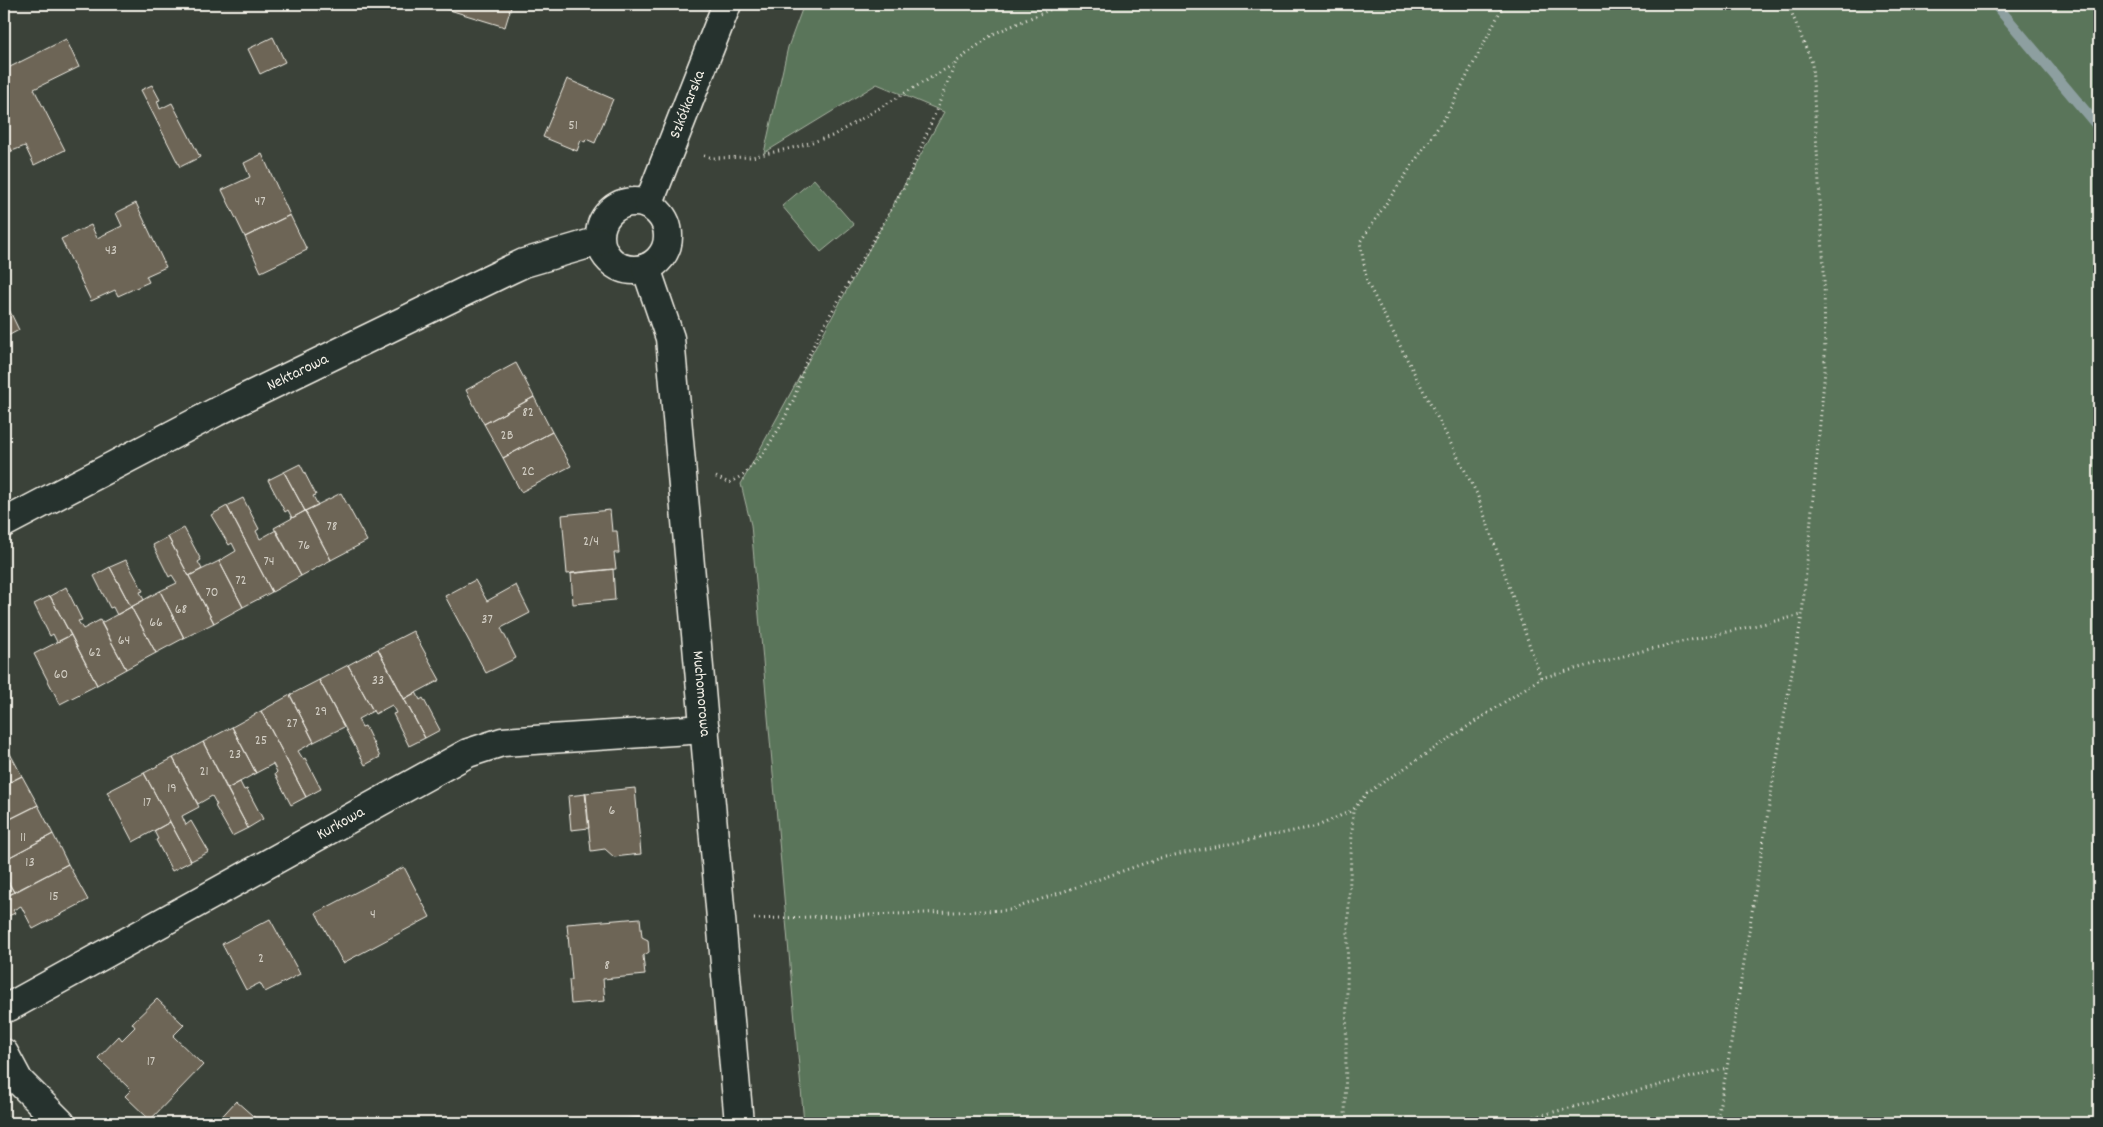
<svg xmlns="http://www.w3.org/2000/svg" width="2103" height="1127" font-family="Dekko,sans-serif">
	<rect width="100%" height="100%" fill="#3b4239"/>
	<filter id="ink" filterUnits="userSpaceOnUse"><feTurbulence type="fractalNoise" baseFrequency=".02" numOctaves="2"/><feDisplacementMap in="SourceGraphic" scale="10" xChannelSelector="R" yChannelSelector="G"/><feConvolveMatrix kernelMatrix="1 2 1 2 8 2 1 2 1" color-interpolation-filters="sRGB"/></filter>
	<g filter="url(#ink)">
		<path fill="#5a745a" stroke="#a7b2a1" d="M804,4H2099V1123H804L751,525L741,484L944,112L877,84L764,153L788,47Z
			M814,179L854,225L821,252L782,206Z"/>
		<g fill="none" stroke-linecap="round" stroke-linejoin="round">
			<path stroke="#8d9fa0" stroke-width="11" d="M1995,4L2096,124L2099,131"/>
		</g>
		<path fill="#6d6556" stroke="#f4f1e8" d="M430,4H512L505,27Z
			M273,37L285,62L260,74L248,49Z
			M66,39L79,67L34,89L65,150L34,165L25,146L12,151L4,134V70Z
			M567,79L613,99L595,143L586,139L585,142L581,140L577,151L543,137Z
			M152,85L160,100L157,101L160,109L172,103L200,157L180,167L141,90Z
			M4,134L12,151L4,156Z
			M262,154L290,215L245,237L222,190L250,177L244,163Z
			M136,203L166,267L146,276L149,282L118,296L115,290L91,301L61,239L91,225L97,238L122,226L116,213Z
			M290,215L307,250L261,272L245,237Z
			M4,299L19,330L4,338Z
			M516,363L534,397L484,424L466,390Z
			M534,397L552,432L503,458L484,424Z
			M552,432L571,466L521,492L503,458Z
			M300,464L316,495L313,496L318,505L305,511L284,472Z
			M284,472L305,511L292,518L288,510L285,512L268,480Z
			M341,493L367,541L331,560L305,511Z
			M243,498L259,529L256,531L260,539L276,530L301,576L272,592L227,506Z
			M227,506L272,592L243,607L219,561L236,551L232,543L229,545L211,515Z
			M610,510L612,531H617L619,553H614L616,569L567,574L562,515Z
			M305,511L331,560L301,576L274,528Z
			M184,528L201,560L198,562L202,569L189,576L168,537Z
			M168,537L214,623L184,638L160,591L177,583L172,575L169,577L153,545Z
			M126,560L143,591L140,592L144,600L131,607L110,567Z
			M219,561L243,607L214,623L189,576Z
			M110,567L131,607L117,615L113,607L110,608L94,576Z
			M613,569L615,600L573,604L571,573Z
			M475,580L487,601L516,585L530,613L501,628L516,658L486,673L445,596Z
			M66,587L82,620L78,621L83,629L100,620L126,669L97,685L50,596Z
			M160,591L184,638L156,653L131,607Z
			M50,596L71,635L57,642L53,634L50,636L34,604Z
			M131,607L156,653L126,669L101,623Z
			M413,631L440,680L404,699L378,649Z
			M71,635L97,685L60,704L34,654Z
			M378,649L425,738L409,746L393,714L396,713L392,705L375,714L348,665Z
			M348,665L373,711L358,719L362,727L365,726L380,757L365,765L319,680Z
			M319,680L344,727L314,742L290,695Z
			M416,692L420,700L423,698L440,730L425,738L404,699Z
			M290,695L314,742L298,751L303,759L305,758L321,789L306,797L261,711Z
			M261,711L306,797L291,805L275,774L277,772L273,764L256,773L232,727Z
			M232,727L256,773L227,789L203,742Z
			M203,742L248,828L232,836L215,806L217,805L212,796L198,804L173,758Z
			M6,746L22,776L4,785V748Z
			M173,758L199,807L182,816L186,825L191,821L209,852L191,861L144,773Z
			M144,773L170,822L133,842L107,792Z
			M22,776L38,805L4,822V785Z
			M240,782L244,790L247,789L263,819L248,828L227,789Z
			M635,788L641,854L614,857L605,849L591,851L585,793Z
			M586,794L589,828L571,830L568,796Z
			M38,805L53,834L4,860V822Z
			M170,822L191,861L172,871L156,840L158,839L154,831Z
			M53,834L68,864L14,892L4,874V860Z
			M68,864L88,900L33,929L21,906L13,910L15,913L4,918V898Z
			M404,867L430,917L343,963L316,913Z
			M7,881L14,892L4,898V883Z
			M640,918L642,937L648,940L649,952L643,956L645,975L603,979L605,1001L571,1004L569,980H572L567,924Z
			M270,919L300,974L265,992L260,983L246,990L222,944Z
			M157,999L184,1025L173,1036L203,1065L150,1120L125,1096L131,1090L98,1058L119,1036L122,1040L135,1027L132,1023Z
			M236,1101L261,1123H216Z
			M644,1117L645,1123H573Z"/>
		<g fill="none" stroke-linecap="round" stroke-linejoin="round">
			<defs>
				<g id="minor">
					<circle cx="634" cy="236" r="34"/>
					<path id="s1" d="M648,205L727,4"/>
					<path id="s2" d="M646,268L670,338L739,1123"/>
					<path id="s3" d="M4,523L216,412L509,270L524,263L599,241"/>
					<path id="s4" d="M4,1007H9L468,753L502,742L705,729"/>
					<path d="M4,1053L19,1081L61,1123"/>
				</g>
			</defs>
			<use href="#minor" stroke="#f4f1e8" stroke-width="31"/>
			<path stroke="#f4f1e8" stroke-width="3" stroke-dasharray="1 4" stroke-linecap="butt" d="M704,156L713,158L752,157L796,147L832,136L956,63
				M716,477L729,483L743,475L763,454L780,427L794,399L805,364L819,334L906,184L956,62L993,34L1063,4
				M1541,678L1646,650L1802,615
				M754,919L1010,910L1160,858L1318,826L1353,810
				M1338,1123L1345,1119L1368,1123
				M1343,1123L1345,1119L1348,924L1353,810L1367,793L1541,678L1477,494L1367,282L1360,242L1449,111L1504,4
				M1510,1123L1727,1068
				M1716,1123L1727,1068L1773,781L1802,615L1825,370L1824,270L1812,63L1788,4"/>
			<use href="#minor" stroke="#26332d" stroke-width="28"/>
		</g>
	</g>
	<g text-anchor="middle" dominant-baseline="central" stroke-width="5" stroke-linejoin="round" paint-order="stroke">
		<g font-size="14" fill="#d2cec4">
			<text x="573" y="126">51</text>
			<text x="260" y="202">47</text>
			<text x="111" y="251">43</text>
			<text x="528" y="413">82</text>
			<text x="507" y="436">2B</text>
			<text x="528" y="472">2C</text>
			<text x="332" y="527">78</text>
			<text x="591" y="542">2/4</text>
			<text x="304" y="546">76</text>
			<text x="269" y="562">74</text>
			<text x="241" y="581">72</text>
			<text x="212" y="593">70</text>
			<text x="181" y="610">68</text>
			<text x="487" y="620">37</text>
			<text x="156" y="623">66</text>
			<text x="124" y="641">64</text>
			<text x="95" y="653">62</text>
			<text x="61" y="675">60</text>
			<text x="378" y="681">33</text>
			<text x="321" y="712">29</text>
			<text x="292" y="724">27</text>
			<text x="261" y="741">25</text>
			<text x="235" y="755">23</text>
			<text x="204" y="772">21</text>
			<text x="172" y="789">19</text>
			<text x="147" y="803">17</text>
			<text x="612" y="811">6</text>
			<text x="23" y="838">11</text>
			<text x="30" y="863">13</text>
			<text x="54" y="897">15</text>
			<text x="373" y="915">4</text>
			<text x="261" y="959">2</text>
			<text x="607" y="966">8</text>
			<text x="151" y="1062">17</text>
		</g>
		<g font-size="16" fill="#f4f1e8" stroke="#26332d">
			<text stroke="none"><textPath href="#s1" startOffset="108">Szkółkarska</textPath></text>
			<text stroke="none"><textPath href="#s3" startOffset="330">Nektarowa</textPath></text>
			<text stroke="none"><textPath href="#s2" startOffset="431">Muchomorowa</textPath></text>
			<text stroke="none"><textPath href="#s4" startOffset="384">Kurkowa</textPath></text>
		</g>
	</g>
	<rect width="2103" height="1127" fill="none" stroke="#26332d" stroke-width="20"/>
	<rect x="10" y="10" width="2083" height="1107" fill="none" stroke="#f4f1e8" stroke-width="2" filter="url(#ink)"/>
</svg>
